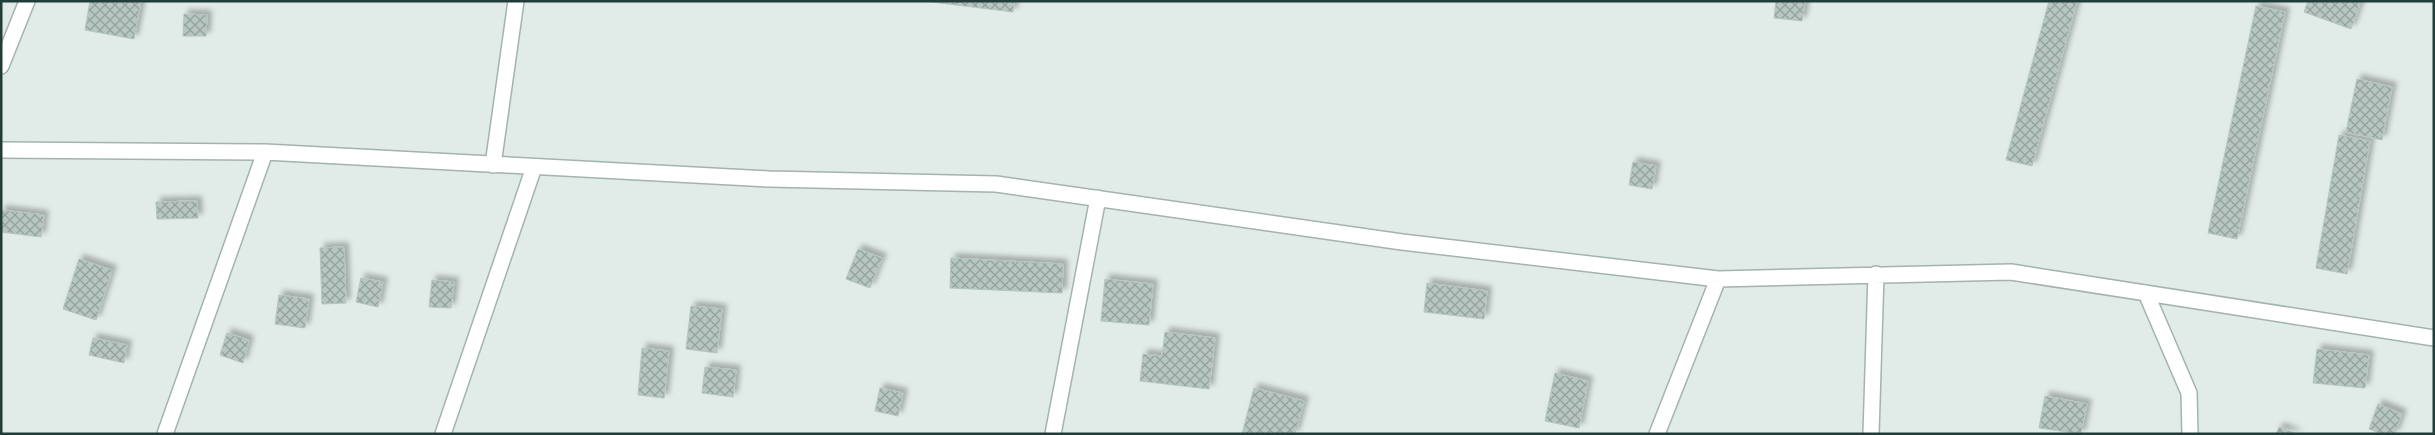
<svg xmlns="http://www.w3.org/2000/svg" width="2435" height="435" font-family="Karla,sans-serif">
	<defs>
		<pattern id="building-cross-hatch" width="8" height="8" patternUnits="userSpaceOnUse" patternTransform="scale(1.25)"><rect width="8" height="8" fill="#b7c6c1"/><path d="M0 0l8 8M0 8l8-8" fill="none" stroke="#94a29e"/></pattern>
		<filter id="shadow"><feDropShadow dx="4.5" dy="-4.5" stdDeviation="2.5" flood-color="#0004"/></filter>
	</defs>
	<rect width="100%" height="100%" fill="#e1ebe8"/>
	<path fill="url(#building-cross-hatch)" stroke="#b4c5c0" filter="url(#shadow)" d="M90,1H141L134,39L85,30Z
		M924,1H1014L1013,12Z
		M1776,1H1805L1802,21L1774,18Z
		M2049,1H2077L2032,166L2006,160Z
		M2308,1H2361L2351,29L2304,12Z
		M2256,6L2285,12L2237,239L2208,233Z
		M184,14L207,15L206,36H183Z
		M2357,79L2392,87L2382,140L2346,132Z
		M2339,135L2370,141L2347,274L2316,268Z
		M1633,162L1656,166L1652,189L1629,185Z
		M197,201L198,218L157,219L156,202Z
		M1,210L44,215L41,237L1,232Z
		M344,247L346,303L322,304L320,248Z
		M858,249L882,258L870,288L846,279Z
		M951,258L1063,264L1062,293L950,288Z
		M79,259L112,270L96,320L63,309Z
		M361,278L383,282L378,307L356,302Z
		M1105,279L1153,284L1149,325L1101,321Z
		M432,280L454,282L451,308L429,307Z
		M1427,283L1487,291L1484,319L1424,312Z
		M279,295L309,299L305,328L275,324Z
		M691,306L722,309L717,353L686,349Z
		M1165,332L1215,338L1209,389L1140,381L1143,354L1162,356Z
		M227,333L249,340L243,363L220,355Z
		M93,338L127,345L124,363L89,355Z
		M642,348L669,351L664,398L638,395Z
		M2317,349L2369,355L2365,388L2313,383Z
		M705,367L736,370L733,397L702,393Z
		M1555,373L1588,381L1579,428L1545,421Z
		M880,388L903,393L898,416L875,411Z
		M1254,388L1304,401L1295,434H1242Z
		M2045,396L2087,404L2081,434L2039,428Z
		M2378,404L2402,414L2395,434H2382L2369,429Z
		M2279,427L2297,434H2276Z"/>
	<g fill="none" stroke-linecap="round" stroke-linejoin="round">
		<defs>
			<path id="street" d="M1,66L27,1
				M1,150L265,152L769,179L996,184L1402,242L1718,279L2011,272L2434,338
				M493,165L516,1
				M2146,293L2189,393L2190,434
				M165,434L265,152
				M443,434L534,167
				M1053,434L1098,198
				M1657,434L1718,279
				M1871,434L1876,274"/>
		</defs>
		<use href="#street" stroke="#a4b3b0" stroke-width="18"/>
		<use href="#street" stroke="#fff" stroke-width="15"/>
	</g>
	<rect width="2435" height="435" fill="none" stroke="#223c38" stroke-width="5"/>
</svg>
